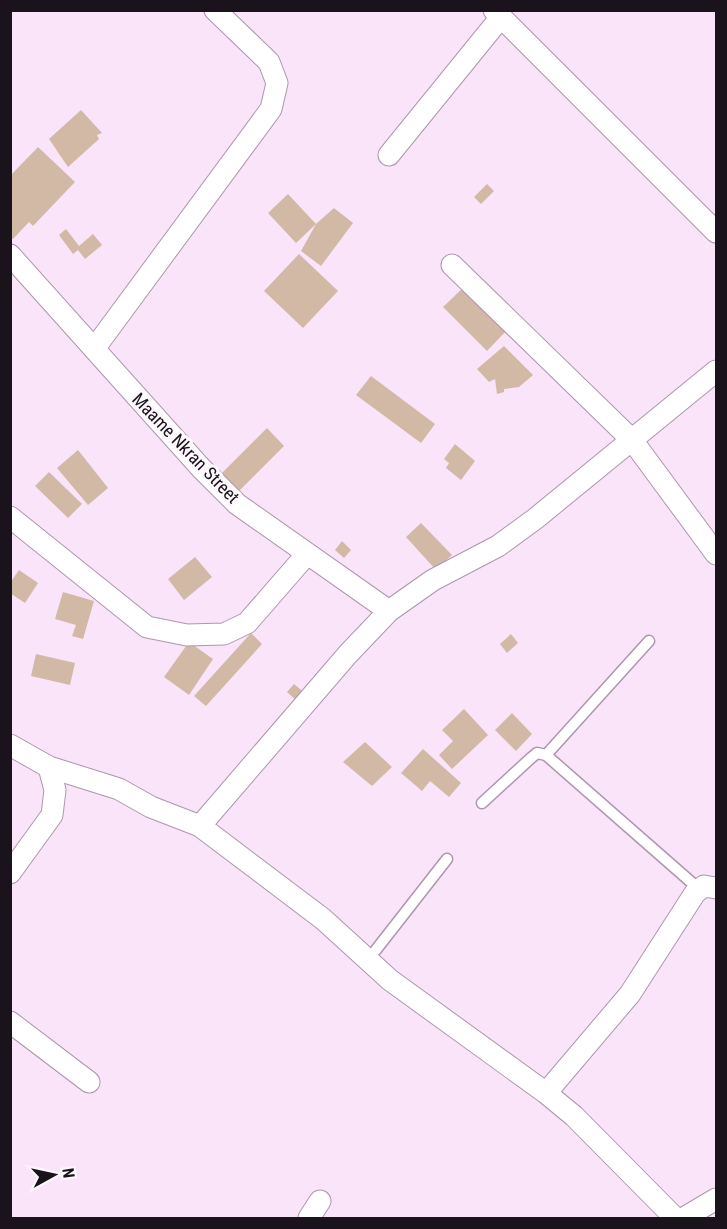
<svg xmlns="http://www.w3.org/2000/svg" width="727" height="1229" font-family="'Roboto Condensed',sans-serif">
	<rect width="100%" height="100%" fill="#fae4fa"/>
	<path fill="#d1b9a6" d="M81,110L102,133L97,135L99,139L68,167L49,139Z
		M38,147L75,182L33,226L29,222L13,239L10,236V176Z
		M487,184L494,191L481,204L474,197Z
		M288,194L316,224L296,243L268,213Z
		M334,208L353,223L321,266L301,251L316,224Z
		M66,229L79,246L93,234L102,245L85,259L78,250L73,254L59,235Z
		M299,254L338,291L303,328L264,291Z
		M464,287L507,330L487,351L443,307Z
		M504,346L533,375L519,387L504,389V392L497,394L495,379L489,382L477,369Z
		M371,376L435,424L421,443L356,395Z
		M267,428L284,446L238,492L220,475Z
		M455,444L475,461L461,480L446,468L449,463L444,459Z
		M78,450L108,488L88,505L57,468Z
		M49,472L82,504L68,518L35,486Z
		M421,523L452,555L436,570L406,537Z
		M342,541L351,550L344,558L335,550Z
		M195,557L212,577L184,600L168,579Z
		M19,570L38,583L25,603L10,593V583Z
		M63,592L94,601L83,639L72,636L76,625L55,619Z
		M251,633L262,644L206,706L194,696Z
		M511,634L518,643L507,653L500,644Z
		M189,642L213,659L189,695L164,677Z
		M36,654L75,663L70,685L31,676Z
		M294,684L306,694L299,703L287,692Z
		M464,709L488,735L452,769L439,755L453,741L442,730Z
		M512,713L532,734L516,751L495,730Z
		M365,742L392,767L372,786L343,762Z
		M423,749L461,783L449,797L430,781L422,791L401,773Z"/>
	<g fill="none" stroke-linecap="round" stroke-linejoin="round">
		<defs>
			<path id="service" d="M546,755L649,641
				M482,803L531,758L537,753L546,755L699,889
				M368,960L447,859"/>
			<path id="minor" d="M494,10L716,232
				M389,155L501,17
				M10,255L201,468L237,504L389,611
				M452,265L632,440L716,554
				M94,349L271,109L277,83L269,62L215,10
				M10,517L147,627L187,635L224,634L247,623L307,554
				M10,745L49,767L119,789L151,807L200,826L323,919L390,980L546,1093L574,1116L675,1218
				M200,826L348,654L389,611L433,580L498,546L535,519L716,371
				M10,873L52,815L55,790L49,767
				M10,1022L89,1082
				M546,1093L630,994L695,893L704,886L716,888
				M309,1218L320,1201
				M684,1218L716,1199"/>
		</defs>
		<use href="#service" stroke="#ac97ac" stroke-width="13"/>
		<use href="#minor" stroke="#ac97ac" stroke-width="23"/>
		<use href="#service" stroke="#fff" stroke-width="10"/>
		<use href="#minor" stroke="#fff" stroke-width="21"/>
	</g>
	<g text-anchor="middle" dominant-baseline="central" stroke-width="6" stroke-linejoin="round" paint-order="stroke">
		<g font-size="18" fill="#1b131b" stroke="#fcf8fc">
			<text transform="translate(186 448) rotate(46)">Maame Nkran Street</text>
		</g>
	</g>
	<rect width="727" height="1229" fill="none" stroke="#1b131b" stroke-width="24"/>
	<g transform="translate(54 1175) rotate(82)" stroke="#fcf8fc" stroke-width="4.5" paint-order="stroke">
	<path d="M0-4.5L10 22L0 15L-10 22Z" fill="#1b131b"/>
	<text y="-9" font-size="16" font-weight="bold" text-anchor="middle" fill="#1b131b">N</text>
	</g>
</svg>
